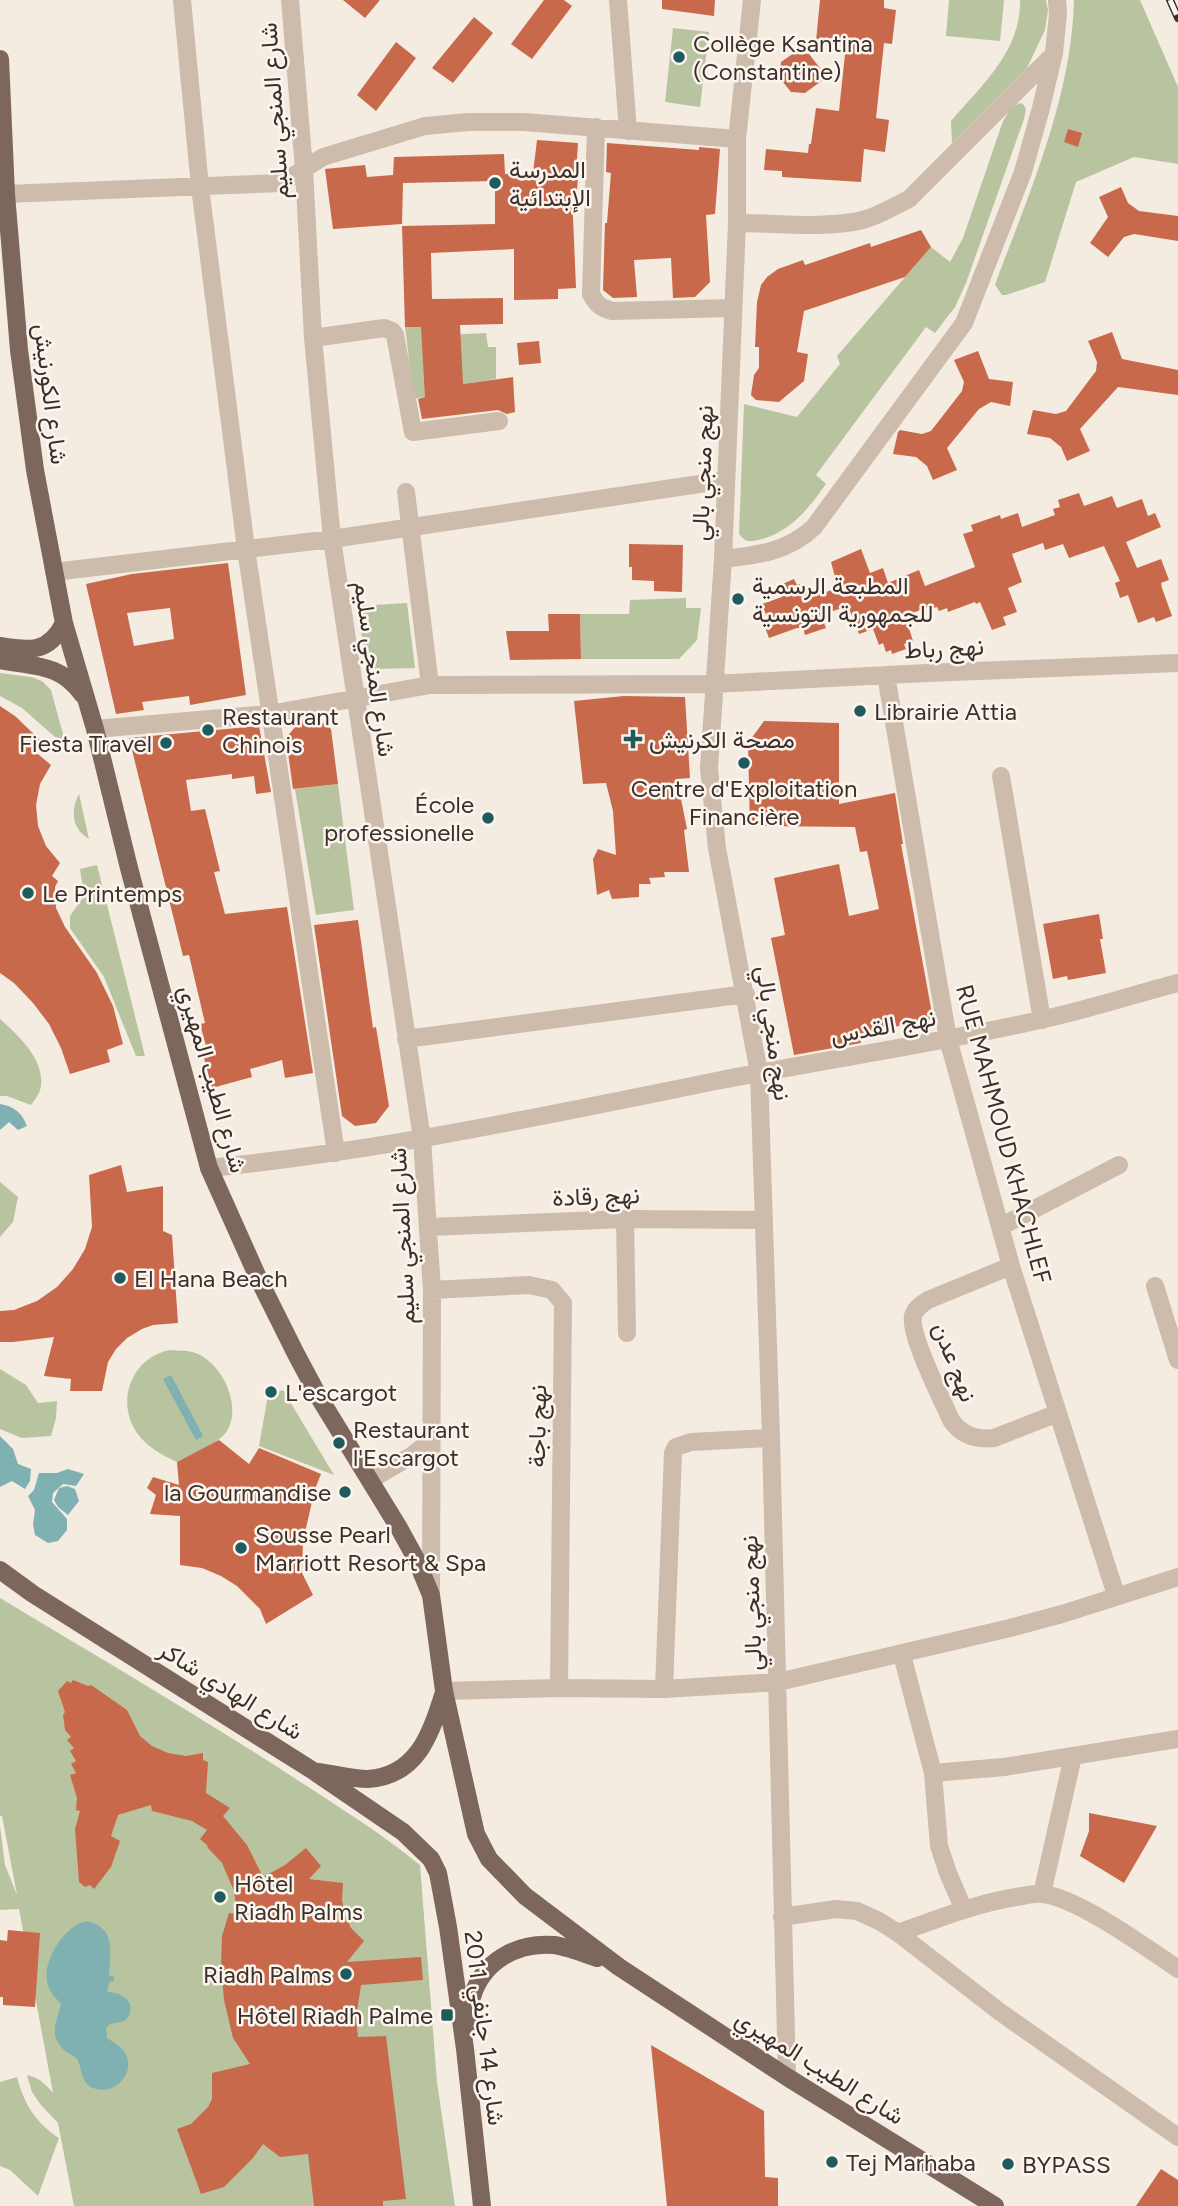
<svg xmlns="http://www.w3.org/2000/svg" width="1178" height="2206" font-family="Figtree,Vazirmatn,sans-serif">
	<rect width="100%" height="100%" fill="#f4ebe1"/>
	<path fill="#b8c4a0" d="M949,0H1004L1000,41L946,36Z
		M1020,0H1046L1048,10L1045,30L1027,68L952,143L951,121C982,85 1021,51 1020,0Z
		M1074,0H1140L1178,87V164L1134,157L1076,182L1045,282L1006,295H1002L995,285L997,279C1030,192 1072,95 1074,0Z
		M673,28L709,32L700,107L665,102Z
		M1020,103L1023,104L1026,109L1024,119L966,283L955,307L935,333L926,327L816,475L826,484C808,509 790,533 758,540C749,542 745,542 739,534L744,404L797,417L840,364L837,356L931,247L950,262L963,238L1003,121L1011,108Z
		M405,327H425L426,336L486,333L488,347H496V379L463,384V389L414,399Z
		M686,598V608H701L697,640L679,659H581L580,614H629L630,600Z
		M407,603L415,668L373,669L367,660L356,606Z
		M0,673L31,677L42,681L51,690L63,734L62,743L22,708L0,696Z
		M338,784L354,910L316,915L295,789Z
		M79,794L89,839C72,829 70,811 79,794Z
		M97,865L145,1056H136L104,977L70,928V916L84,896L80,869Z
		M0,1019C18,1035 44,1059 41,1085C41,1092 35,1099 31,1105L7,1096H0Z
		M0,1182L18,1197L13,1222L0,1237Z
		M170,1350C177,1351 185,1350 192,1352C220,1359 242,1403 228,1429C219,1445 193,1453 177,1462C162,1455 147,1447 137,1433C115,1401 132,1357 170,1350Z
		M0,1369L26,1385L38,1403L57,1401L56,1418L51,1436L22,1438L0,1429Z
		M283,1390L334,1475L259,1446L268,1395Z
		M0,1598C93,1654 187,1709 279,1768C326,1799 376,1829 420,1865L437,2082L455,2206H74L58,2123L41,2105L32,2092L27,2075C40,2078 45,2084 53,2093L19,1909L0,1910V1826L5,1865L17,1895L2,1816H0Z
		M17,2077C24,2104 36,2123 59,2138L38,2196L10,2170L0,2166V2082Z"/>
	<path fill="#7fb0b2" d="M0,1104C14,1106 22,1113 27,1126L18,1130L9,1122L0,1130Z
		M171,1375L203,1436L196,1440L163,1379Z
		M0,1436L13,1449L18,1464L31,1469L30,1481L25,1489L12,1481L0,1487Z
		M68,1469L84,1474L76,1486L63,1484L53,1493L52,1502L67,1519V1530L58,1541L48,1543L35,1535L33,1525L35,1510L28,1496L34,1490L39,1473H57Z
		M67,1486L75,1489L79,1501L68,1515L58,1507L54,1500L59,1488Z
		M86,1921C117,1928 110,1951 109,1975L114,1977V1981L109,1982L107,1991C112,1993 119,1993 124,1997C134,2003 132,2017 122,2022C119,2023 113,2023 110,2024L106,2028L107,2038C113,2042 120,2046 124,2051C140,2075 108,2102 87,2084C80,2077 82,2067 77,2059C73,2055 67,2053 64,2050C48,2035 57,2021 61,2004C55,1997 48,1991 47,1981C43,1959 65,1926 86,1921Z"/>
	<path fill="#c8694b" fill-rule="evenodd" d="M343,0H380L365,18Z
		M544,0H564L572,6L532,59L511,44Z
		M662,0H715L714,16L662,9Z
		M820,0H884V8L896,10L892,44L884,43L876,118L889,120L885,152L864,149L861,182L782,177V171L764,170L766,149L808,153L809,144H811L816,108L839,111L846,45L816,41Z
		M474,17L493,33L453,83L432,68Z
		M396,42L416,58L376,111L357,95Z
		M794,53L809,54L827,77L805,93L791,92L779,77L781,62Z
		M1068,129L1082,133L1078,147L1064,142Z
		M537,140L578,143L576,174L578,175L577,191L572,193L576,288L558,289V299L514,300V249L431,253L432,299L503,298V324L460,325L463,384L513,377L515,412L507,414L498,410L422,419L418,399L425,397L421,327H405L402,226L495,224V181L403,183L402,224L333,229L325,169L365,165L367,177L393,175L394,157L504,154L505,174L533,173Z
		M607,143L699,150V147L720,149L715,214L706,215L710,282L695,297L673,298L671,258L634,260L637,297L613,298L603,290L605,223H607L611,173L606,172Z
		M1121,187L1128,203L1139,211L1178,216V241L1134,234L1124,237L1108,257L1090,243L1108,217L1099,197Z
		M921,230L931,247L905,277L804,311L797,352L808,354L804,381L779,402L756,400L751,395L754,375L759,368V347H755L757,302L761,285L767,277L778,269L803,260L805,265L870,243L871,247Z
		M1112,332L1122,359L1178,370V395L1118,387L1080,429L1090,451L1067,461L1061,447L1050,438L1027,434L1033,410L1056,414L1066,411L1096,371L1097,362L1088,341Z
		M539,341L541,363L519,365L517,343Z
		M978,351L989,379L1013,382L1010,406L991,402L979,409L947,448L957,470L933,480L927,466L916,457L893,454L898,432L900,430L922,434L931,431L962,391L964,382L954,360Z
		M1079,493L1084,506L1112,496L1117,508L1142,499L1148,516L1155,513L1161,527L1126,542L1137,568L1161,559L1169,580L1161,583L1162,588L1172,616L1156,622L1154,617L1138,623L1128,595L1120,598L1115,583L1120,581L1104,546L1069,558L1063,544L1045,550L1043,543L1012,554L1022,582L1008,588L1017,612L1003,617L1006,625L992,630L980,602L976,604L975,602L948,612L947,608L939,611L937,607L934,608L933,605L905,616L913,641L904,644L906,649L892,654L891,650L886,652L883,643L879,645L873,629L859,634L848,606L821,615L826,628L805,635L803,628H797L769,638L763,622L768,620L762,604L782,597L778,586L794,579L797,585L800,584L804,592L808,590L811,597L838,588L831,562L861,549L870,573L883,568L888,583L919,570L925,586L975,567L963,534L973,531L971,525L1000,515L1001,519L1018,513L1022,527L1055,515L1053,509L1060,507L1058,500Z
		M629,544L683,545L682,592L654,591V581L632,580V567H629Z
		M228,563L246,695L190,705L189,696L142,702L144,710L116,714L86,584L132,574ZM170,608L174,639L134,646L127,613Z
		M548,614H580L581,659L510,660L506,631H549Z
		M624,696L685,697L690,778L677,779L687,829L684,830L689,872H664L665,877L649,878L651,884H639V897L612,899L609,890L597,895L593,859L598,849L616,855L613,811L606,783L583,784L574,701Z
		M0,706L15,716L41,741L33,750L51,765L40,784L36,805L38,826L46,846L60,863L52,876L58,881L55,887L56,908L65,927L97,973L113,1006L123,1044L107,1050L110,1062L70,1074L61,1048L49,1024L33,1003L14,983L0,973Z
		M317,719L331,729L338,784L293,789L286,738L300,721Z
		M764,721L839,723V804L895,793L903,844H901L933,1019L859,1034L861,1043L794,1055L771,938L785,935L774,878L839,864L849,916L879,909L867,851L860,852L855,827L750,826L748,743Z
		M259,726L271,792L256,794L254,776L232,779V774L186,780L191,811L205,809L220,871L214,872L225,914L287,907L313,1073L285,1078L282,1060L250,1069L252,1077L212,1088L204,1058L209,1057L200,1024L205,1023L189,955L183,956L129,738Z
		M1099,914L1103,939H1100L1106,973L1068,980L1067,976L1053,979L1043,924Z
		M358,920L373,1028L376,1027L389,1106L376,1123L355,1126L342,1116L314,925Z
		M121,1165L127,1192L163,1186V1231L172,1235L178,1323L153,1325L142,1329L127,1338L116,1349L108,1362L102,1391H70L71,1379L44,1376L54,1337L13,1342H0V1311L14,1310L37,1301L57,1287L73,1269L85,1249L92,1227L89,1175Z
		M219,1440L249,1464L259,1448L321,1474L315,1489L320,1492L312,1502L303,1541L302,1573L313,1595L266,1624L260,1609L237,1586L221,1576L202,1568L180,1565V1516L150,1514L156,1495L147,1488L153,1477L179,1485L177,1462Z
		M73,1680L88,1686L91,1685L127,1710L140,1736L152,1746L168,1753L186,1756L203,1753V1760L208,1762L206,1793L230,1808L223,1816L247,1845L263,1877L285,1865L306,1848L321,1866L309,1879L343,1883L342,1900L345,1915L351,1928L364,1941L347,1962L421,1957L423,1980L361,1985L356,2018L358,2037L386,2036L406,2199L383,2201V2206H314L308,2154L280,2157L263,2144L253,2158L224,2187L201,2194L177,2129L191,2124L208,2107L212,2099V2073L250,2064L233,2038L224,2000L221,1967L222,1936L229,1913L237,1914L234,1891L222,1863L207,1847L208,1846L200,1839L207,1830L192,1821L152,1811L151,1805L118,1815L111,1836L120,1841L111,1867L94,1889L90,1885L85,1887L79,1882L75,1829L80,1811L76,1810L77,1798L70,1775L76,1773L71,1764L76,1761L70,1751L74,1748L67,1740L71,1737L65,1730L63,1715L65,1712L58,1691L67,1681L71,1683Z
		M1089,1813L1157,1826L1124,1883L1080,1856L1089,1831Z
		M8,1930L40,1933L35,2007L3,2005V1997H0V1940L7,1941Z
		M651,2045L764,2111L765,2177L778,2178V2206H667Z
		M1161,2169L1178,2180V2206H1136Z"/>
	<g fill="none" stroke-linecap="round" stroke-linejoin="round">
		<path stroke="#cdbbac" stroke-width="18" d="M182,0L200,187L246,549L336,1153
			M290,0L304,169L313,338L332,539L422,1139L432,1290L431,1595
			M618,0L628,131
			M752,0L737,139V223L723,559L709,768L717,848L759,1073L771,1438L787,2077
			M596,127L591,294C596,304 601,308 612,311L733,308
			M6,194L282,183L323,157L425,126L468,122H524L737,139
			M737,223C775,223 815,228 853,222C873,219 891,208 909,199L1054,54
			M313,338L384,328L392,331L395,335L413,432L499,421
			M406,492L430,685
			M723,559C757,555 788,552 814,527L964,323L1023,172L1041,108L1054,53L1058,14L1057,0
			M54,572L332,539L726,480
			M886,675L948,1039L1011,1266L1116,1595
			M95,729L269,714L430,685L713,684L927,673L1178,663
			M1001,776L1042,1020
			M406,1039L746,994
			M209,1168C380,1151 548,1115 716,1081C824,1060 933,1044 1040,1020C1086,1010 1132,995 1178,983
			M625,1219L627,1333
			M429,1227L625,1219L764,1220
			M1000,1227L1119,1165
			M1011,1266L928,1300C921,1305 915,1308 913,1316C909,1335 942,1399 951,1420C961,1435 976,1440 994,1438L1058,1413
			M1155,1286L1178,1360
			M432,1290L529,1285L552,1290L563,1303L559,1688
			M370,1480L413,1455L432,1439
			M902,1655L933,1773L939,1846L948,1873L964,1910
			M664,1689L673,1453L676,1447L691,1442L771,1438
			M444,1691L559,1688L664,1689L778,1682L1010,1628L1062,1614L1178,1577
			M933,1773L1004,1767L1178,1739
			M1042,1894L1073,1756
			M782,1917L836,1909L857,1911L879,1921L898,1933L1000,2012L1178,2137
			M898,1933C938,1919 979,1902 1022,1896C1028,1895 1036,1893 1043,1894C1078,1898 1147,1948 1178,1969"/>
		<path stroke="#7d675c" stroke-width="18" d="M0,59L6,194L19,350L35,470L64,623L95,729L129,868L209,1168L260,1282L296,1354L320,1399L399,1528L416,1559L431,1595L444,1691L476,1834L489,1859L525,1896L619,1967L787,2077L995,2206
			M0,646C30,651 49,653 64,623
			M0,660C35,667 60,663 83,695
			M0,1570L33,1594L315,1772L403,1832L431,1859L438,1873L448,1927L465,2049L482,2206
			M318,1772C334,1774 352,1779 368,1779C416,1776 431,1735 443,1695
			M468,2025C469,2016 469,2006 472,1997C483,1961 517,1942 554,1945C568,1947 583,1953 597,1958"/>
		<defs>
			<path id="rail" d="M1170,0L1178,18"/>
		</defs>
		<use href="#rail" stroke="#3b302b" stroke-width="8"/>
		<use href="#rail" stroke="#fbf5ee" stroke-width="5" stroke-dasharray="16" stroke-linecap="butt"/>
	</g>
	<g fill="#1f5a5e" stroke="#fbf5ee" stroke-width="2.5">
		<circle cx="679" cy="57" r="7"/>
		<circle cx="495" cy="183" r="7"/>
		<circle cx="738" cy="599" r="7"/>
		<circle cx="860" cy="711" r="7"/>
		<circle cx="208" cy="730" r="7"/>
		<path d="M629.5 728.5h7v7h7v7h-7v7h-7v-7h-7v-7h7z"/>
		<circle cx="166" cy="743" r="7"/>
		<circle cx="744" cy="763" r="7"/>
		<circle cx="488" cy="818" r="7"/>
		<circle cx="28" cy="893" r="7"/>
		<circle cx="120" cy="1278" r="7"/>
		<circle cx="271" cy="1392" r="7"/>
		<circle cx="339" cy="1443" r="7"/>
		<circle cx="345" cy="1492" r="7"/>
		<circle cx="241" cy="1548" r="7"/>
		<circle cx="220" cy="1897" r="7"/>
		<circle cx="346" cy="1974" r="7"/>
		<rect x="440" y="2008" width="14" height="14" rx="3.5"/>
		<circle cx="832" cy="2162" r="7"/>
		<circle cx="1008" cy="2164" r="7"/>
	</g>
	<g text-anchor="middle" dominant-baseline="central" stroke-width="5" stroke-linejoin="round" paint-order="stroke">
		<g font-size="24" fill="#3b302b" stroke="#fbf5ee" text-anchor="start">
			<text x="693" y="43">Collège Ksantina<tspan x="693" dy="28">(Constantine)</tspan></text>
			<text x="509" y="169">المدرسة<tspan x="509" dy="28">الإبتدائية</tspan></text>
			<text x="752" y="585">المطبعة الرسمية<tspan x="752" dy="28">للجمهورية التونسية</tspan></text>
			<text x="874" y="711">Librairie Attia</text>
			<text x="222" y="716">Restaurant<tspan x="222" dy="28">Chinois</tspan></text>
			<text x="649" y="739">مصحة الكرنيش</text>
			<text x="152" y="743" text-anchor="end">Fiesta Travel</text>
			<text x="744" y="788" text-anchor="middle">Centre d'Exploitation<tspan x="744" dy="28">Financière</tspan></text>
			<text x="474" y="804" text-anchor="end">École<tspan x="474" dy="28">professionelle</tspan></text>
			<text x="42" y="893">Le Printemps</text>
			<text x="134" y="1278">El Hana Beach</text>
			<text x="285" y="1392">L'escargot</text>
			<text x="353" y="1429">Restaurant<tspan x="353" dy="28">l'Escargot</tspan></text>
			<text x="331" y="1492" text-anchor="end">la Gourmandise</text>
			<text x="255" y="1534">Sousse Pearl<tspan x="255" dy="28">Marriott Resort &amp; Spa</tspan></text>
			<text x="234" y="1883">Hôtel<tspan x="234" dy="28">Riadh Palms</tspan></text>
			<text x="332" y="1974" text-anchor="end">Riadh Palms</text>
			<text x="433" y="2015" text-anchor="end">Hôtel Riadh Palme</text>
			<text x="846" y="2162">Tej Marhaba</text>
			<text x="1022" y="2164">BYPASS</text>
		</g>
		<g font-size="24" fill="#3b302b" stroke="#fbf5ee">
			<text transform="translate(274 111) rotate(-94)">شارع المنجي سليم</text>
			<text transform="translate(51 394) rotate(83)">شارع الكورنيش</text>
			<text transform="translate(702 473) rotate(-88)">نهج منجي بالي</text>
			<text transform="translate(944 648) rotate(-3)">نهج رباط</text>
			<text transform="translate(375 669) rotate(82)">شارع المنجي سليم</text>
			<text transform="translate(883 1026) rotate(-10)">نهج القدس</text>
			<text transform="translate(774 1033) rotate(82)">نهج منجي بالي</text>
			<text transform="translate(213 1079) rotate(74)">شارع الطيب المهيري</text>
			<text transform="translate(1004 1134) rotate(75)">RUE MAHMOUD KHACHLEF</text>
			<text transform="translate(596 1196) rotate(-2)">نهج رقادة</text>
			<text transform="translate(402 1236) rotate(-93)">شارع المنجي سليم</text>
			<text transform="translate(955 1362) rotate(69)">نهج عدن</text>
			<text transform="translate(537 1426) rotate(-89)">نهج باجة</text>
			<text transform="translate(751 1603) rotate(-92)">نهج منجي بالي</text>
			<text transform="translate(231 1690) rotate(32)">شارع الهادي شاكر</text>
			<text transform="translate(485 2028) rotate(83)">شارع 14 جانفي 2011</text>
			<text transform="translate(820 2067) rotate(32)">شارع الطيب المهيري</text>
		</g>
	</g>
</svg>
